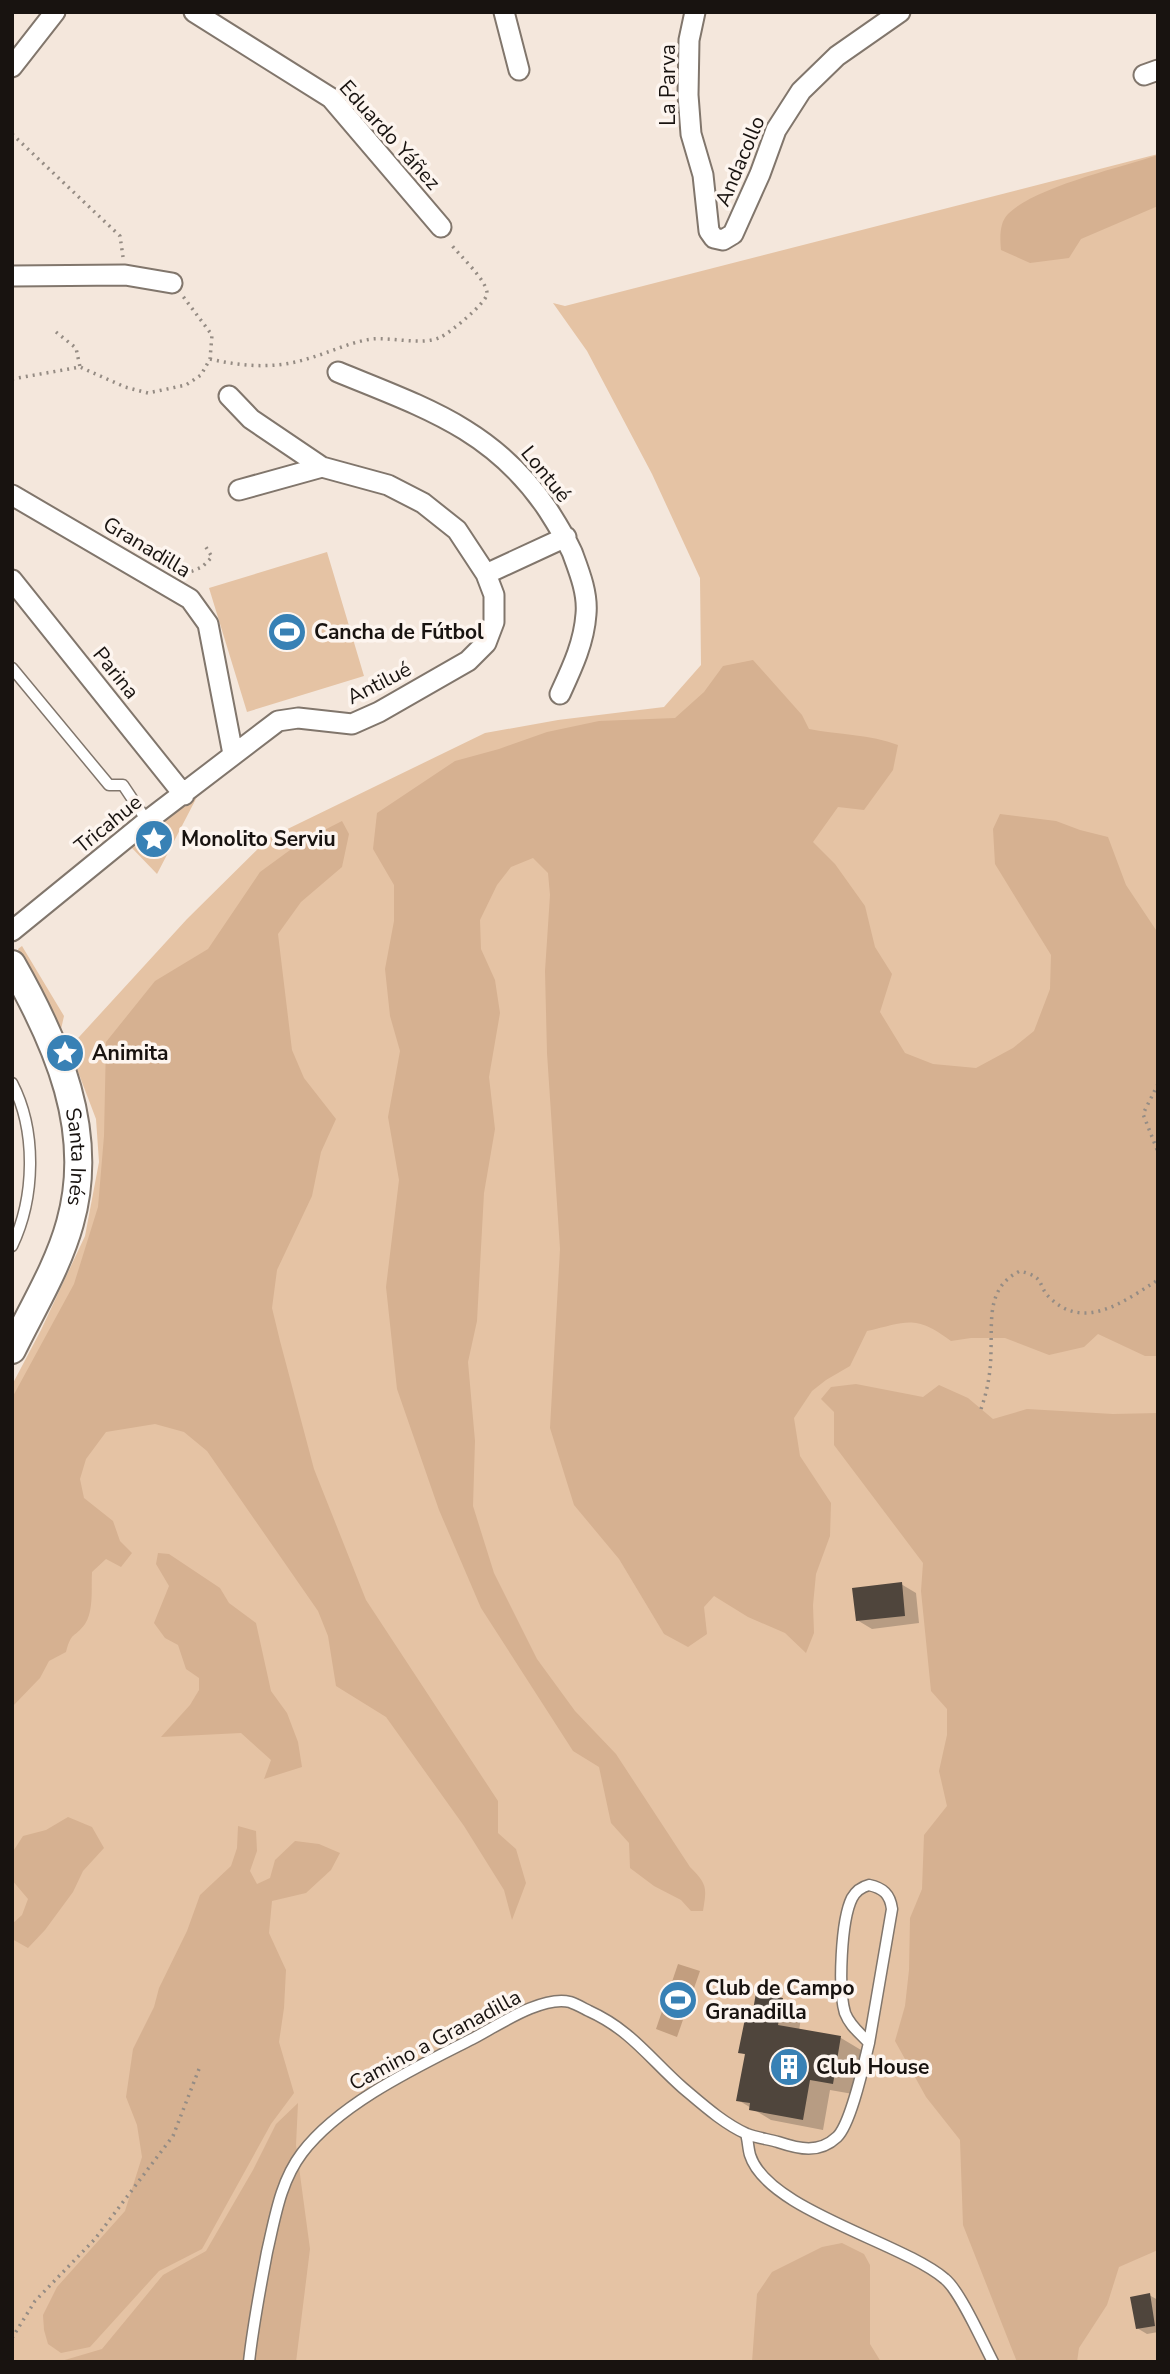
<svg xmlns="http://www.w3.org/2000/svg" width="1170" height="2374" font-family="'Nunito Sans',sans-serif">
	<rect width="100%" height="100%" fill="#f4e7dc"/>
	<path fill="#e5c3a4" d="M1158,154V2362H12V1385L41,1330L85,1236L99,1162L96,1119L69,1048L187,919L269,838L485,733L558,720L664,707L701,665L700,578L652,474L587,351L553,303L565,306Z
		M327,552L364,676L247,712L209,588Z
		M197,790L199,793L157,874L131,847Z
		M22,946L64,1016L59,1038L18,949Z"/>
	<path fill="#d6b191" d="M1158,155V206L1081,239L1069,258L1030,263L1001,250C1000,239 999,223 1008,214C1035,187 1119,168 1158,155Z
		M753,660L802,715L809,729C839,735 870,734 898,745L893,770L864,810L838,807L813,842L835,864L865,906L875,947L892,974L880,1012L905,1053L933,1064L976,1068L1013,1048L1034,1031L1050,989L1051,955L995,864L993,829L1000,814L1056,821L1080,830L1108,837L1126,885L1158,933V1356H1145L1098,1334L1084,1347L1049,1355L1005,1338H971L951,1341C915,1314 907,1322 867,1331L850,1366L826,1380L812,1391L794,1418L800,1456L831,1503L830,1536L816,1574L813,1605L814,1633L806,1653L785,1633L748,1617L714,1596L704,1607L707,1634L688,1647L664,1634L619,1559L574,1505L550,1428L560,1249L547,1053L545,971L550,895L548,873L533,858L511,867L497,885L480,920L481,949L495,980L500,1013L489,1077L495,1129L484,1193L477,1321L468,1362L475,1441L473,1506L494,1573L537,1659L575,1711L616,1754L690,1867C707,1884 707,1887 703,1911H691L681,1900L654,1886L630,1868L629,1843L611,1823L599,1767L573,1751L481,1608L439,1510L397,1389L386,1287L399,1180L388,1117L400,1051L390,1016L385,969L394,921V885L373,849L377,813L455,761L499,749L547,732L599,721L675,718L704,692L723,666Z
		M342,821L349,834L342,867L301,902L278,934L292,1050L304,1078L336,1119L321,1152L312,1196L277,1270L272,1308L280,1341L314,1469L366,1600L498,1801V1833L516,1849L526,1883L512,1920L504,1890L464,1826L386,1717L336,1686L328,1636L318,1611L207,1451L184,1432L155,1424L106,1432L86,1459L80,1479L84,1498L113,1521L120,1541L132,1553L121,1567L106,1559L92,1572C91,1588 94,1610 85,1624C74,1639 72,1630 66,1652L49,1661L40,1678L12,1707V1398L74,1284L98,1207L104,1136L106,1042L155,981L208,949L260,872L301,842Z
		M856,1384L923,1397L939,1385L968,1398L993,1419L1027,1409L1113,1414L1158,1413V2250L1119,2267L1107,2305L1079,2348L1077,2362H1017L963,2225L960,2140L926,2097L895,2041L905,2006L909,1970L910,1918L922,1889L924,1835L947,1806L939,1771L947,1735V1709L931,1691L921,1591L923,1563L834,1445V1412L821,1399L831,1387Z
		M158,1553L169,1554L220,1588L229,1603L256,1623L271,1691L287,1713L298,1742L302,1767L264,1779L271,1760L241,1733L161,1737L190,1705L199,1690V1678L186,1669L178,1645L165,1638L154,1623L169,1586L156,1564Z
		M68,1817L92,1827L104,1848L83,1871L73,1892L45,1930L28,1948L12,1939V1924L22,1915L28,1899L12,1880V1853L23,1836L46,1830Z
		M238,1826L256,1831L257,1851L250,1871L257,1884L270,1878L275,1860L295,1841L319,1844L340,1853L331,1870L306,1893L272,1901L269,1933L286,1970L284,2008L279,2042L294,2093L271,2124L202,2249L159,2271L90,2347L61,2353L48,2344L44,2330L43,2315L57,2287L125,2211L142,2157L137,2125L126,2097L133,2049L154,2007L159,1988L187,1931L200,1895L231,1866L237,1848Z
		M298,2103L296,2145L310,2249L296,2362H58L102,2349L163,2275L206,2251L253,2170L276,2124Z
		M842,2243L864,2254L870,2265V2344L881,2362H752L757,2294L772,2272L822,2247Z"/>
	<path fill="#c29e7f" d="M678,1964L700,1971L677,2037L656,2029Z"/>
	<path fill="#0003" d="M901,1584L916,1593L919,1623L872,1629L857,1620Z
		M783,2000L802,2011L799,2031L841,2038L861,2050L853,2094L830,2090L823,2130L771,2120L738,2100L746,2055L740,2052L754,2012Z
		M1149,2295L1158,2300V2332L1147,2334L1137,2328Z"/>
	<path fill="#4f453c" d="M902,1582L905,1616L856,1621L852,1588Z
		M756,1993L783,1998L778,2025L841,2036L833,2084L810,2080L803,2120L749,2110L750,2103L736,2101L745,2054L738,2053L747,2009L753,2010Z
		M1150,2293L1155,2326L1136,2329L1130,2297Z"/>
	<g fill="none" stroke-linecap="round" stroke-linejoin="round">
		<defs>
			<path id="service" d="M12,668L109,785H123L147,821
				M12,1083C37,1131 35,1198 12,1246
				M869,1885C883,1888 890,1894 892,1909L869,2043C860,2033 850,2026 845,2013C838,1990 841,1920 852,1898C856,1891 861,1887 869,1885Z
				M746,2134C748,2140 748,2148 750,2155C767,2210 902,2242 945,2279C960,2291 983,2343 993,2362
				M249,2362C253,2325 260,2289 267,2252C275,2218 280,2182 302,2153C340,2103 417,2067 472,2039C497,2026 542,1995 570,2002C576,2004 583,2008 589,2011C631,2030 650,2059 683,2088C702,2104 724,2124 747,2134C757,2138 768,2139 778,2142C799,2149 819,2154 837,2137C851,2124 864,2063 869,2043"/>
			<path id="minor" d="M194,12L331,98L441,227
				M504,12L519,70
				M695,12L689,40L688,95L691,134L703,175L709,231L714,238L723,240L733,234L760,174L776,130L801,91L837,56L900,12
				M12,67L55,12
				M1144,75L1158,70
				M12,276L125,275L172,283
				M338,372C423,407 494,429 548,510C557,524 565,537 572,552C579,571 588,593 586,614C584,643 572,668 560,694
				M239,490L322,467
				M12,495L190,599L208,624L233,754
				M486,574L566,537
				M12,580L184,795
				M12,931L147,821L278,721L298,718L352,724L379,712L468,661L486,643L494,622V595L486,574L457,530L423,503L388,485L322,467L251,419L229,396"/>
			<g id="secondary">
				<path id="s1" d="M12,964C57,1043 96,1131 70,1223C58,1267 32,1309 12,1350"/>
			</g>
		</defs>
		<use href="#service" stroke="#81766c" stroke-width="13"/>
		<use href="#minor" stroke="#81766c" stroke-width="23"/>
		<use href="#secondary" stroke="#81766c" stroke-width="30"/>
		<path stroke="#958c84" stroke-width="3.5" stroke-dasharray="2 5" stroke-linecap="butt" d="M12,134L120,236L123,257
			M56,332L76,348L80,367
			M210,359C244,367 277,369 310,358C331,352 350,342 372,339C393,337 423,346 441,337C451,332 486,303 487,294C488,281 458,254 450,243
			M12,379L80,367L125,387L148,393L186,385L201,375L210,359L212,335L182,295
			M185,574L202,567L212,557L204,544
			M1158,1084L1143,1114L1158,1152
			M981,1409C988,1389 991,1370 991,1349C992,1318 987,1287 1020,1271C1047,1278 1036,1284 1050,1298C1085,1332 1126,1300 1158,1280
			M12,2338L35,2301L95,2239L173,2136L199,2069"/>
		<use href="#service" stroke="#fff" stroke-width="10"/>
		<use href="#minor" stroke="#fff" stroke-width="19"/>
		<use href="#secondary" stroke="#fff" stroke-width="26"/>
	</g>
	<defs>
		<symbol id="stadium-disc" viewBox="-11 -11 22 22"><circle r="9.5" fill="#3881b5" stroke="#fdf5ef"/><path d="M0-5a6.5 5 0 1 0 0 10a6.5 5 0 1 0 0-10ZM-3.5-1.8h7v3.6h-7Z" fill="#fff"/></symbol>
		<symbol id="sight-disc" viewBox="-11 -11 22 22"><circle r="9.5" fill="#3881b5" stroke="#fdf5ef"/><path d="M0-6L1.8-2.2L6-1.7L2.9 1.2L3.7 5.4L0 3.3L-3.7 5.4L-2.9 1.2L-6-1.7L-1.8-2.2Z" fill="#fff"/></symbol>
		<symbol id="building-disc" viewBox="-11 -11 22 22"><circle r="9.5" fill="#3881b5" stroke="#fdf5ef"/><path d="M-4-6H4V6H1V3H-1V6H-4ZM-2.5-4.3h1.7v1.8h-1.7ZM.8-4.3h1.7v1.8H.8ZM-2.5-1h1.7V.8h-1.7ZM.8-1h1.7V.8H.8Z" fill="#fff"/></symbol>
	</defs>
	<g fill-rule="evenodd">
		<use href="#stadium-disc" x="265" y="610" width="44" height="44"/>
		<use href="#sight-disc" x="132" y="817" width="44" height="44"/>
		<use href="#sight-disc" x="43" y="1031" width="44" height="44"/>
		<use href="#stadium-disc" x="656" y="1978" width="44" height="44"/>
		<use href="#building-disc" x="767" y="2045" width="44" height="44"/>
	</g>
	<g text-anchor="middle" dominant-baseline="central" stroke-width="7" stroke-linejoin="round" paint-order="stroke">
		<g font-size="21" fill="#181310" stroke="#fdf5ef">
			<text transform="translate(668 85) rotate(-90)">La Parva</text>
			<text transform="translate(390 135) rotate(48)">Eduardo Yáñez</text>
			<text transform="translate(740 161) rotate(-67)">Andacollo</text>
			<text transform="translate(546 474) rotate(51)">Lontué</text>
			<text transform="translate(147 547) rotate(31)">Granadilla</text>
			<text transform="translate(116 673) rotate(51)">Parina</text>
			<text transform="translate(379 683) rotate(-27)">Antilué</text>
			<text transform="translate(108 824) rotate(-39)">Tricahue</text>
			<text stroke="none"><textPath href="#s1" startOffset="206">Santa Inés</textPath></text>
			<text transform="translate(435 2040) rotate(-28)">Camino a Granadilla</text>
		</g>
		<g font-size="21" font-weight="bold" fill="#181310" stroke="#fdf5ef" text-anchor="start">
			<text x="314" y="632">Cancha de Fútbol</text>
			<text x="181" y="839">Monolito Serviu</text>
			<text x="92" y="1053">Animita</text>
			<text x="705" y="1988">Club de Campo<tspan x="705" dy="24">Granadilla</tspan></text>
			<text x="816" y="2067">Club House</text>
		</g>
	</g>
	<rect width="1170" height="2374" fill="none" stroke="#181310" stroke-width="28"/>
</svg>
